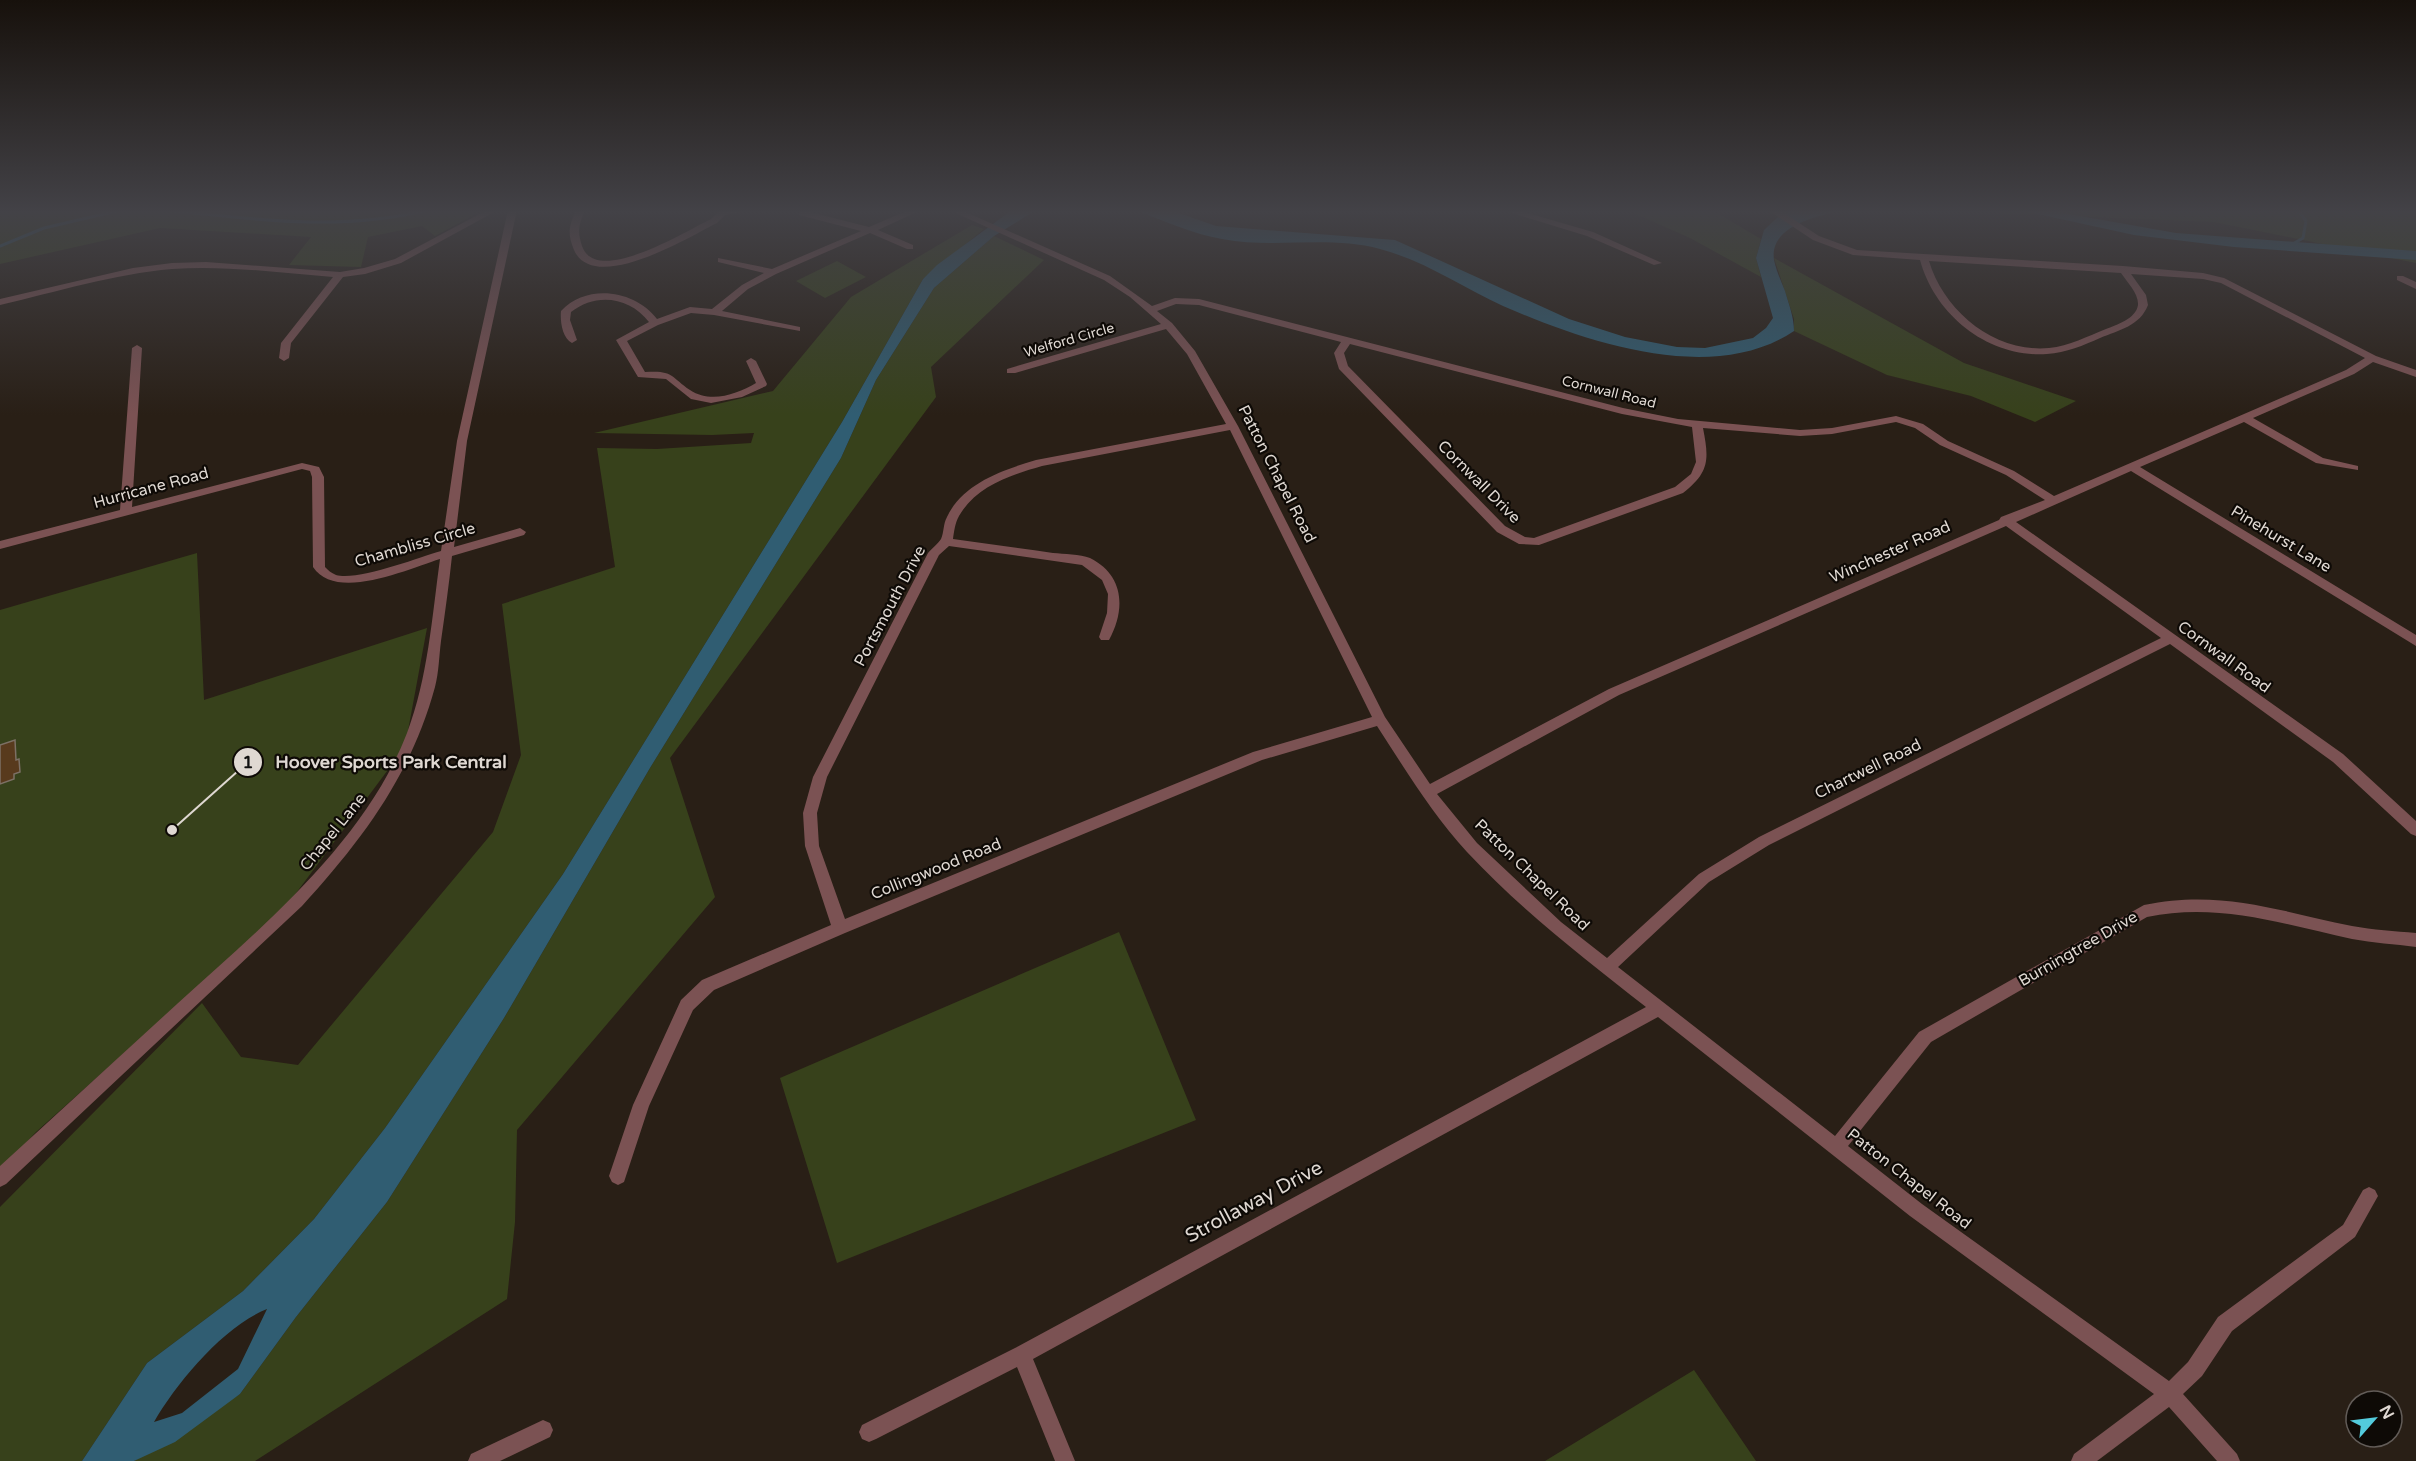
<svg xmlns="http://www.w3.org/2000/svg" width="2416" height="1461" font-family="'Varela Round',sans-serif">
	<rect width="100%" height="100%" fill="#291f16"/>
	<path fill="#37411b" d="M0,210H483L435,236L422,226L368,237L361,267L289,265L311,237L160,228L0,264Z
		M1627,210H1712L1761,239L1756,258L1761,277L1690,238Z
		M1989,210H2416V263L2214,222L1998,213Z
		M972,225L984,229L923,279L842,422L563,874L385,1128L314,1219L243,1291L147,1363L82,1461H0V1207L202,1003L241,1057L298,1065L493,832L521,755L502,604L615,567L597,448L657,449L751,443L754,433L712,435L594,433L773,391L851,297Z
		M994,236L1044,260L931,367L936,397L670,758L715,897L517,1130L515,1222L507,1299L255,1461H134L240,1394L296,1317L387,1202L504,1018L650,768L841,458L876,380L934,288Z
		M1774,258L1964,363L2076,401L2035,422L1971,396L1887,375L1794,331V319Z
		M837,261L866,277L825,298L796,281Z
		M197,553L204,700L427,628L405,747L282,912L36,1132L0,1171V610Z
		M1119,932L1196,1120L837,1263L780,1078Z
		M1694,1370L1756,1461H1545Z"/>
	<path fill="#305d72" fill-rule="evenodd" d="M1012,210H1036L994,236L934,288L876,380L841,458L650,768L504,1018L387,1202L296,1317L240,1394L175,1442L134,1461H82L147,1363L243,1291L314,1219L385,1128L563,874L842,422L923,279L937,265ZM267,1309L238,1369L182,1413L154,1422C177,1382 224,1326 267,1309Z
		M1136,210H1170L1216,226L1395,240L1569,319L1625,337L1677,347L1705,348L1753,338L1766,328L1773,318L1756,258L1764,230L1782,213L1793,210H1843C1819,216 1769,225 1774,260C1776,270 1781,281 1785,291C1789,305 1794,317 1794,331C1712,386 1586,342 1503,306C1462,287 1425,261 1380,249C1329,235 1274,249 1222,239C1193,234 1164,221 1136,210Z
		M2019,210H2046L2176,233L2416,251V260L2234,247L2134,235Z"/>
	<g fill="none" stroke-linecap="round" stroke-linejoin="round">
		<path stroke="#305d72" stroke-width="3" d="M164,210C252,219 340,232 427,210
			M2291,245L2303,238L2306,221L2298,210
			M0,246L44,228L121,210"/>
	</g>
	<path fill="#583a1d" stroke="#7c7065" stroke-width="1.5" d="M15,740L16,760L19,759L20,772L14,774V779L0,784V745Z"/>
	<g fill="none" stroke-linecap="round" stroke-linejoin="round">
		<path fill="#7b5253" fill-rule="evenodd" d="M487,210H498L401,263L365,274L343,277L291,343L289,358L284,361L279,358L281,343L333,277C280,273 225,265 172,269C114,274 56,292 0,305V299L133,268L172,263L206,262L340,272L364,268L395,259Z
			M508,210H517L467,441L454,547L520,528L526,532L524,535L452,556C449,584 445,613 441,641C439,656 439,672 435,687C411,775 363,839 302,906L6,1184L0,1187V1166C59,1112 118,1058 177,1004C262,927 365,842 407,733C428,678 432,617 440,559C408,569 336,602 313,567L312,477L310,471L302,469L0,549V541L120,510L132,348L137,345L142,348L132,507L302,463L319,467L324,477L325,567C328,570 331,573 336,575C358,581 417,558 441,551L457,441Z
			M576,210H585C579,224 577,231 582,246C596,287 686,231 711,219L717,213L715,210H756L725,215L717,223C689,237 594,295 574,250C567,233 569,226 576,210Z
			M802,210L869,227L909,210H921L878,230L913,245V249H907L870,233L776,274L748,289L722,311L800,327V331L714,315L691,313L658,325L627,341L645,372C673,370 670,376 690,390C711,404 737,394 756,383L746,361L751,358L756,361L767,384L766,386L742,397L711,403L691,399L666,379L638,377L616,340L649,322C630,297 596,292 571,312L570,320L577,340L572,343C562,338 560,321 561,311C587,283 635,290 657,319L690,307L712,309L742,285L764,273L718,262V258L772,269L861,231L799,215V211Z
			M949,210H961L1110,276L1152,306L1175,298L1199,299L1623,408L1678,419L1800,430L1832,428L1896,416L1923,424L1948,441L2014,471L2054,496L2346,370L2365,358L2221,283L2203,279L2131,274L2146,295L2148,305C2140,326 2119,330 2100,338C2084,345 2066,353 2047,354C1988,358 1935,315 1920,260L1853,255L1813,240L1768,210H1779L1819,236L1857,250L2123,266L2203,273L2224,278L2376,356L2416,370V377L2373,362L2354,374L2253,418L2323,458L2358,466V470L2316,463L2244,422L2140,467L2416,635V646L2131,471L2016,522L2343,754L2416,821V836L2411,834L2333,762L2170,644L1769,845L1709,882L1618,967L1835,1136L1919,1032L2144,905C2221,889 2278,911 2352,926C2373,930 2395,931 2416,933V947C2395,944 2373,943 2352,939C2283,924 2218,902 2147,917L1931,1042L1848,1146L1922,1204L2169,1381L2188,1362L2218,1317L2343,1225L2363,1190L2369,1187L2375,1190L2378,1196L2355,1237L2232,1331L2202,1376L2183,1394L2237,1454L2240,1461H2217L2169,1407L2097,1461H2071L2074,1454L2154,1394L1910,1216L1658,1017L1033,1359L1075,1461H1055L1017,1367L876,1439L869,1442L862,1439L859,1432L862,1425L1015,1348L1646,1007C1584,958 1521,910 1467,852C1432,814 1405,769 1377,726L1262,760L845,933L714,990L693,1010L649,1106L624,1182L618,1185L612,1182L609,1176L633,1105L681,1000L702,980L831,925L805,846L803,813L813,777L928,553C932,548 938,544 941,539C944,533 943,524 947,517C963,483 1003,470 1036,460L1226,424L1187,354L1166,329L1015,373H1007V369L1161,324L1130,297L1104,280ZM1929,261L2121,273C2127,282 2139,294 2138,305C2136,319 2116,325 2106,329C2088,336 2069,346 2049,348C1994,353 1944,311 1929,261ZM1176,304L1199,305L1341,342L1334,353L1339,369L1497,532L1519,544L1539,545L1683,493C1710,472 1709,459 1703,428L1800,436L1832,434L1896,422L1915,428L1940,445L2006,475L2045,500L2001,517L1999,520L1609,689L1430,784L1385,717L1238,426L1195,351L1172,323L1157,311ZM1350,344L1622,414L1692,427L1696,462L1691,474L1675,487L1534,538L1525,537L1505,526L1348,366L1344,353ZM1230,430L1372,717L1253,752L845,919L819,846L817,813L827,777L939,555L949,546L1082,565L1102,580L1108,594L1107,613L1099,637L1101,640H1109C1126,609 1124,575 1090,558C1080,554 1064,554 1053,553C1020,548 986,544 953,539C954,532 955,523 959,516C976,486 1011,475 1042,466ZM2006,526L2161,638L1759,837L1699,874L1607,958L1561,922L1477,843L1437,794L1619,695Z
			M1502,210H1517L1593,232L1662,263L1654,265L1587,236Z
			M2397,276H2403L2416,282V289L2397,280Z
			M543,1420L550,1423L553,1430L550,1437L500,1461H468L471,1454Z"/>
	</g>
	<linearGradient id="sky" x2="0" y2="1"><stop stop-color="#17110c"/><stop offset="0.51" stop-color="#434247"/><stop offset="1" stop-color="#434247" stop-opacity="0"/></linearGradient>
	<rect width="2416" height="415" fill="url(#sky)"/>
	<g text-anchor="middle" dominant-baseline="central" stroke-width="4.5" stroke-linejoin="round" paint-order="stroke">
		<g font-size="14" fill="#dfd8d2" stroke="#0e0a06">
			<text transform="translate(1069 340) rotate(-16)">Welford Circle</text>
			<text transform="translate(1609 392) rotate(14)">Cornwall Road</text>
		</g>
		<g font-size="16" fill="#dfd8d2" stroke="#0e0a06">
			<text transform="translate(1277 474) rotate(63)">Patton Chapel Road</text>
			<text transform="translate(1479 482) rotate(45)">Cornwall Drive</text>
			<text transform="translate(151 488) rotate(-15)">Hurricane Road</text>
			<text transform="translate(2281 539) rotate(31)">Pinehurst Lane</text>
			<text transform="translate(415 545) rotate(-16)">Chambliss Circle</text>
			<text transform="translate(1890 552) rotate(-24)">Winchester Road</text>
			<text transform="translate(890 606) rotate(-62)">Portsmouth Drive</text>
			<text transform="translate(2224 657) rotate(36)">Cornwall Road</text>
			<text transform="translate(1868 769) rotate(-26)">Chartwell Road</text>
			<text transform="translate(333 832) rotate(-51)">Chapel Lane</text>
			<text transform="translate(936 869) rotate(-22)">Collingwood Road</text>
			<text transform="translate(1532 875) rotate(44)">Patton Chapel Road</text>
			<text transform="translate(2078 949) rotate(-30)">Burningtree Drive</text>
			<text transform="translate(1909 1179) rotate(38)">Patton Chapel Road</text>
		</g>
		<g font-size="20" fill="#dfd8d2" stroke="#0e0a06">
			<text transform="translate(1254 1202) rotate(-28)">Strollaway Drive</text>
		</g>
	</g>
	<path fill="none" stroke="#dfd8d2" stroke-width="2" d="M172 830L248 762"/>
	<g fill="#dfd8d2" stroke="#0e0a06" stroke-width="2">
		<circle cx="172" cy="830" r="6"/>
		<circle cx="248" cy="762" r="15"/>
	</g>
	<g font-size="18" text-anchor="middle" font-weight="bold" fill="#111">
		<text x="248" y="768">1</text>
	</g>
	<g font-size="18" text-anchor="middle" font-weight="bold" fill="#dfd8d2" stroke="#0e0a06" stroke-width="4.5" stroke-linejoin="round" paint-order="stroke">
		<text x="391" y="768">Hoover Sports Park Central</text>
	</g>
	<g transform="translate(2374 1419) rotate(62)"><circle r="28" fill="#0e0a06" stroke="#625c58" stroke-width="1.5"/>
	<path d="M0-4.5L10 22L0 15L-10 22Z" fill="#53cbdc"/>
	<text y="-9" font-size="16" font-weight="bold" text-anchor="middle" fill="#dfd8d2">N</text>
	</g>
</svg>
